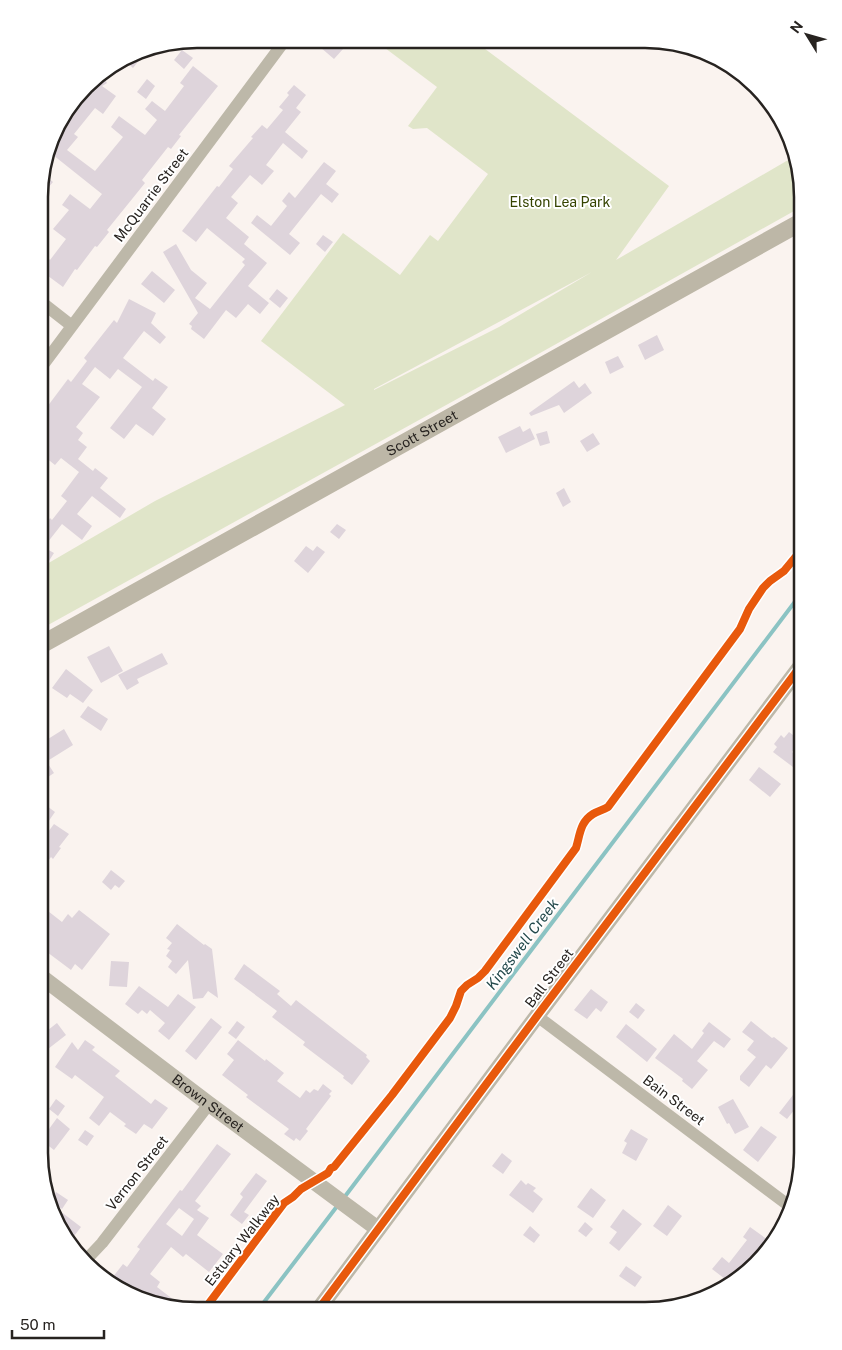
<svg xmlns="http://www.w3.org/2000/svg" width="842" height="1350" font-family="'Public Sans',sans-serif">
	<rect width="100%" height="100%" fill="#faf3ef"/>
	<path fill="#e0e5c9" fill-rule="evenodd" d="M373,39L473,40L669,186L616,260L795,156L803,197V206L524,362L39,630L40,568L155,501L345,405L261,341L343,233L400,275L430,235L438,241L488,174L427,128L413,129L408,126L437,87ZM592,272L499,327L374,390V389Z"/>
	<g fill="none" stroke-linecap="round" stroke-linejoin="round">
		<path stroke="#8bc3c3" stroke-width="4" d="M343,1199L803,591
			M258,1310L338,1205"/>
	</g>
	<path fill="#ded4db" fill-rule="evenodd" d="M326,39H352L334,59L320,47Z
		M149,48L133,68L123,59L137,51Z
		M182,50L193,58L184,69L174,60Z
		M193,66L218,86L179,135L181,136L171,149L168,147L142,180L145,183L107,230L109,232L97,247L95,246L77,270L75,269L63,287L40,270L48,258L50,260L66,239L53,229L69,210L62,205L70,194L90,209L102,194L48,151L55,127L92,78L101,73L107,83L102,86L116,96L103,114L95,108L74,134L78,137L67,150L95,171L123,137L111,127L119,116L145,135L157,120L145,109L152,101L165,111L184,86L180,83Z
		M147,79L155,86L146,99L137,92Z
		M294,85L306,95L296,108L301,112L285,132L308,151L302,159L283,143L266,165L274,171L262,185L250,175L231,197L238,203L226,218L249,237L244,244L267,263L248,286L269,303L260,314L248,304L236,318L226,310L204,339L191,329L192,326L189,324L198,313L163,252L176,244L191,270L207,283L195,298L210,309L245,265L242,262L245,259L207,228L196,242L182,231L217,186L219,187L233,169L229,166L253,138L251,137L262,125L267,129L283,110L279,107L289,95L287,93Z
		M324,162L336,171L326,184L339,194L332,203L321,194L289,234L300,243L290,255L251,223L257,215L271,226L287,206L282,201L289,192L295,198Z
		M41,172L53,182L47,189L40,183Z
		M323,235L333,242L325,252L316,244Z
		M152,271L175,290L164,303L141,284Z
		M277,289L288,298L280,308L269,299Z
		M129,299L156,313L151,323L166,337L160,344L144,331L123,358L153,381L155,378L168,387L152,408L166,419L153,436L136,424L124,439L110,428L142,387L118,369L110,379L95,367L82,384L100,397L76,427L83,433L78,440L87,447L78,459L93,471L95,468L108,478L100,488L126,509L120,518L92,496L77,514L92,526L82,540L62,524L40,552V532L50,518L52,520L67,501L61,496L79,472L61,458L55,465L40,453V421L49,408L47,407L68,379L71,382L87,361L84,358L114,320L117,323Z
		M657,335L664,350L645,360L638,345Z
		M618,356L624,367L610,374L605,362Z
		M574,381L579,388L585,383L592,393L564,413L559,405L531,416L529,413Z
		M520,426L523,432L530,428L535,439L506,453L498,437Z
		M547,431L550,443L540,446L536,434Z
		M593,433L600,444L587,452L580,441Z
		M564,488L571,502L563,507L556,493Z
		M337,524L346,530L339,539L330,532Z
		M306,546L313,551L317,546L325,552L308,573L294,561Z
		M45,548L54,553L40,575V556Z
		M109,646L123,671L101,683L87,657Z
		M162,653L168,664L137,679L139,683L127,690L118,675Z
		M66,669L93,690L83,703L70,694L67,698L52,688Z
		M88,706L108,719L101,731L80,717Z
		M64,729L73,745L49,760L40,744Z
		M789,732L801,741L792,752L800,759L793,767L773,752L777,747L774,744L781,735L784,738Z
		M39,750L54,773L39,783Z
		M759,767L781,784L770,797L749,780Z
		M39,800L55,812L46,825L39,820Z
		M54,824L69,834L59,847L61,848L53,859L51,857L39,873V844Z
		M111,870L125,881L119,888L115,885L111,890L102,882Z
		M39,904L62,922L68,914L72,918L79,910L110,934L82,970L75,964L71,970L39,946Z
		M177,924L204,945L205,944L212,949L218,998L208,991L203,998L193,999L188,960L176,974L168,967L172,961L166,956L170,950L167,949L172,943L166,938Z
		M111,961L129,962L127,987L109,986Z
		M244,964L280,991L277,994L291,1006L296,1000L367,1055L366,1057L370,1061L352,1085L343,1078L344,1076L303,1045L305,1042L272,1017L277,1011L234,979Z
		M139,986L168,1007L178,994L196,1007L169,1040L158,1031L165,1023L150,1010L147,1014L142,1010L138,1014L125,1004Z
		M591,989L608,1002L601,1012L596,1008L587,1019L574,1010Z
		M636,1003L645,1010L638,1019L629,1012Z
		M211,1018L222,1027L196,1060L185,1051Z
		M237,1021L245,1027L236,1039L228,1033Z
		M751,1021L772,1038L774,1037L788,1048L771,1069L766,1065L749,1087L740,1080V1076L756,1057L747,1050L754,1041L742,1032Z
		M709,1022L731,1039L724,1048L714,1041L697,1061L708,1070L692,1089L682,1081L683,1079L655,1058L674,1034L692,1049L704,1033L702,1031Z
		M57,1023L66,1035L39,1056V1037Z
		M626,1024L657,1049L647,1062L616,1037Z
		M85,1040L95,1047L92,1050L120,1071L115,1076L151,1104L155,1099L168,1108L152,1129L144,1124L136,1134L124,1126L126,1124L110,1112L99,1126L89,1118L104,1097L75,1075L72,1079L55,1067L72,1042L78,1050Z
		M238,1040L265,1061L266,1059L284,1073L277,1081L300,1098L306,1090L310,1093L314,1089L318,1091L323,1084L332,1091L329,1094L331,1096L306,1129L308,1131L300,1141L296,1138L294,1141L284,1134L289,1129L246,1097L248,1095L222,1075L234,1060L227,1054Z
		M803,1082V1099L787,1119L779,1113Z
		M56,1099L65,1106L58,1116L49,1109Z
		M733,1099L749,1127L735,1134L729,1123L727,1124L718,1107Z
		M57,1118L70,1129L54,1150L41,1140Z
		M761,1126L777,1137L758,1162L743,1150Z
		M631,1129L648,1139L636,1161L622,1153L627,1143L624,1141Z
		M85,1130L94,1136L87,1146L78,1140Z
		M217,1144L231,1154L195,1201L201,1206L197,1210L209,1218L197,1235L223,1254L209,1272L186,1254L183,1257L171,1247L150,1274L160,1282L157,1287L187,1310H177L109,1282L123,1264L127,1267L140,1249L137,1247L180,1190L182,1191ZM179,1208L194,1219L182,1236L166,1224Z
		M502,1153L512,1161L503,1174L492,1166Z
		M256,1173L267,1181L244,1212L249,1215L242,1224L230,1215L243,1197L240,1194Z
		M521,1180L526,1185L528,1183L536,1188L533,1191L543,1199L533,1213L509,1195Z
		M591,1188L606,1200L593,1218L577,1207Z
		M56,1192L68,1200L62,1209L50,1201Z
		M668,1205L682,1216L667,1236L653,1226Z
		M623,1209L642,1224L619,1251L609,1243L617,1232L610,1227Z
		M60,1211L81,1227L71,1240L54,1218Z
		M585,1222L593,1229L586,1237L578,1231Z
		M530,1226L540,1235L534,1243L523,1235Z
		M750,1227L768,1240L748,1267L729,1282L712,1269L722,1257L729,1263L747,1240L743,1237Z
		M626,1266L642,1277L635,1287L619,1276Z"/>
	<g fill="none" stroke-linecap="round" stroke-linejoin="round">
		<path stroke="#bdb8a9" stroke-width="12" d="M40,301L72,326
			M40,369L286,39
			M537,1016L792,1208
			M86,1260L102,1243L209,1104"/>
		<g stroke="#bdb8a9" stroke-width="16">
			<path id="s1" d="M39,975L209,1104L378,1229"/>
			<path d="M318,1310L537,1016L803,663"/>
		</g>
		<path stroke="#bdb7a7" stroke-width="18" id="s2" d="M39,646L803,221"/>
		<defs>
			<path id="cycleway" d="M204,1310L284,1203L293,1197L301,1189L328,1173L331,1168L334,1167L392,1095L450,1018L456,1006L461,991L467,985L478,978L485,971L576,848C580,835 580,822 593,814C598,811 603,810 608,807L740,629L749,609L763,588L770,581L784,571L803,548
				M318,1310L537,1016L803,663"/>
		</defs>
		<use href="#cycleway" stroke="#fff" stroke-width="11"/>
		<use href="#cycleway" stroke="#e8590c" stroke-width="8"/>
	</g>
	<g text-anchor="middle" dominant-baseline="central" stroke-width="4" stroke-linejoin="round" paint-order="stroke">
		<g font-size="14" fill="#272320" stroke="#fff">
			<text transform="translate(151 195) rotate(-53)">McQuarrie Street</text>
			<text stroke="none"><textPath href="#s2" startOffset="438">Scott Street</textPath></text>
			<text transform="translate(549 978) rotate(-53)">Ball Street</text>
			<text transform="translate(674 1100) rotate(37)">Bain Street</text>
			<text stroke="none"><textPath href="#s1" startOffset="212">Brown Street</textPath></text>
			<text transform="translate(137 1173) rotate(-52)">Vernon Street</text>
			<text transform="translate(242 1240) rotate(-52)">Estuary Walkway</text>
		</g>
		<g font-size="14" fill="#354300" stroke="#fff">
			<text x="560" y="202">Elston Lea Park</text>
		</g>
		<g font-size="15" font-style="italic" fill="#23494b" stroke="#fff">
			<text transform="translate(522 944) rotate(-53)">Kingswell Creek</text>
		</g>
	</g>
	<path d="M0 0H842V1350H0ZM197 48H645A149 149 0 0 1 794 197V1153A149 149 0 0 1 645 1302H197A149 149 0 0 1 48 1153V197A149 149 0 0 1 197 48Z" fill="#fff" fill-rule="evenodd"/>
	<path fill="none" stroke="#272320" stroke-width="2.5" d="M197 48H645A149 149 0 0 1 794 197V1153A149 149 0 0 1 645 1302H197A149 149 0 0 1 48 1153V197A149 149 0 0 1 197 48Z"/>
	<g transform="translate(807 35) rotate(307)" stroke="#ffffff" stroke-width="4" paint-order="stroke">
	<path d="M0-4L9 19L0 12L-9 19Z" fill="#272320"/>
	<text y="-8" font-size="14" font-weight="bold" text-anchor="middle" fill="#272320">N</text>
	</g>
	<path d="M12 1330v8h92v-8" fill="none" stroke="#272320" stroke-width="2.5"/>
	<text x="20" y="1330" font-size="15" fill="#272320" stroke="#ffffff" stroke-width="4" paint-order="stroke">50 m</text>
</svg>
